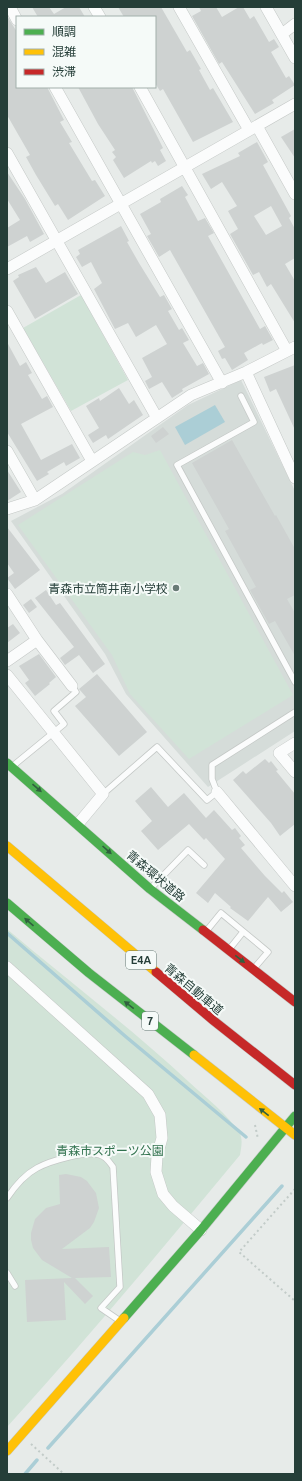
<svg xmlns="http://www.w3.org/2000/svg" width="302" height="1481" font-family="Ubuntu,'Noto Sans JP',sans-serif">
	<rect width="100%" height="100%" fill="#e7ebe9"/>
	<path fill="#d5dcd9" d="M241,380L295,491V731L208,787L126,694L105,654L11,521L62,494L188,405Z"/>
	<path fill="#d1e3d7" d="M81,295L128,380L71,411L23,328Z
		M160,450L293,695L189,759L130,694L112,655L18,525L133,452L145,455Z
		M7,929C67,980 131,1028 189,1082C206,1098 228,1114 240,1134C243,1140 241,1149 240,1155C164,1247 87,1339 7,1427Z"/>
	<path fill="#abced6" d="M215,405L225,422L185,445L175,427Z"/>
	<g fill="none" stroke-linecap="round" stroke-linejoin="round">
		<path stroke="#abced6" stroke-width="3.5" d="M7,933L125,1036L246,1137
			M48,1448L282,1186
			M25,1474L37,1460"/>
	</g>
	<path fill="#ced2d1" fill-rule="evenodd" d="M32,7H49L54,14L66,7H79L85,17H38Z
		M118,7H161L187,52L190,50L201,69L199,70L210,90L213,88L233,122L193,142L163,89L160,91L155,83V17H124Z
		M199,7H216L222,17L239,7H243L250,19L254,16L269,42L274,39L279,47L271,52L286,78L289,76L295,85L272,100L274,103L255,114L222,62L219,64L192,16L201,11Z
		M7,16L17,32V87H47L64,120L60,122L72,142L69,143L92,181L95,180L105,196L68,220L58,204L55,206L36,175L26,157L30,155L7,115Z
		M78,87H132L158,138L163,148L160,150L166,161L158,166L155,161L152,163L151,161L124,178L113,160L116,157L112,152L115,150L98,124Z
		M295,129V158L281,137Z
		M257,142L268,162L263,165L291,216L289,218L295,229V258L285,264L295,281V323L271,284L267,287L259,272L253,275L230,234L238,229L228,211L237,206L222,182L211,189L202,174L240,156L238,153ZM271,206L282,226L266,235L254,216Z
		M7,172L25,199L44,234L30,242L27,236L7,247V228L20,220L7,199Z
		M182,186L188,195L185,197L198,221L205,218L214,233L208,236L260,329L265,326L273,340L263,345L262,343L244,353L248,360L232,370L225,358L222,359L218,351L225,347L170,250L159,257L147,236L151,234L140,214L161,202L160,199Z
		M121,226L129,241L127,242L139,263L160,297L164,295L172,309L168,311L179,330L182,328L189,340L183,343L197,366L203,363L209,374L182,389L183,391L172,398L162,382L149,389L145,381L152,377L142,358L167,344L156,325L136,337L128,323L115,329L94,289L102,283L91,262L82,267L76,257L80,254L78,250Z
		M36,267L46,283L65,272L78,294L35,319L13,281L19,277L18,275Z
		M7,342L20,366L26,362L32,373L28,375L42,399L47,396L53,407L21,424L41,460L72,444L80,458L66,466L64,462L47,472L49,474L37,481L7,432Z
		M295,365V430L276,389L270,392L264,377Z
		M119,388L129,404L134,400L143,415L108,439L106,435L93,443L88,435L99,428L86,406L99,398L100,401Z
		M163,427L169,434L156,443L151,436Z
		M232,440L275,516L276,515L295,549V595L287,599L295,613V656L275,621L269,624L250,590L256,587L225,531L229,529L192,463Z
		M7,470L21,492L7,501Z
		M7,527L40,570L15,589L7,578L14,573L7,563Z
		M46,590L56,605L60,603L105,664L93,673L79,655L65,665L60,658L74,647L35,598Z
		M31,599L37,607L29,613L23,605Z
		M13,624L20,633L7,643V628Z
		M39,654L56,677L49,683L50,684L35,696L25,683L29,680L19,666Z
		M97,674L147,732L119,756L75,706L86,697L79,689Z
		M265,759L269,763L271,761L278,770L276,771L295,794V824L280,836L271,823L233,780L243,771L246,774Z
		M151,787L168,807L184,793L206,818L214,810L232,830L235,828L241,836L239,838L245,845L241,848L265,876L282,893L284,891L293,902L281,912L268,897L248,921L230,908L231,907L215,893L208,903L196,893L225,859L206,838L204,840L189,824L158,850L141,831L152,821L135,801Z
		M66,1174L81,1177L87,1181L96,1193L99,1208L94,1222L90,1228L62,1249L109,1247L111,1277L75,1278L93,1296L85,1304L64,1282L66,1320L27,1322L25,1280L72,1278L42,1260L33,1248L31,1240V1233L35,1219L46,1208L60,1204L59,1175Z"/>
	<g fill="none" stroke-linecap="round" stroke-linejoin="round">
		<defs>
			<path id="lane" d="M241,396L254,422L177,465L295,682
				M14,765L64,724L54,711L76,692L72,686
				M103,794L157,747L207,800L217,792L212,779V765L295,712
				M153,886L188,850L204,865
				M208,929L221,913L268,952L256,966
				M231,947L243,932
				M7,1198C15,1186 24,1175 37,1168C50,1161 87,1150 100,1155C107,1157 109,1162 113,1167L120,1287L101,1308L120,1321
				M7,1273L15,1286"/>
			<path id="street" d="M10,7L17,20
				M94,7L100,17
				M179,7L249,130
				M266,7L295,58
				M282,34L295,24
				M55,87L222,383
				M140,87L287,351
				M257,126L295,194
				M7,153L157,418
				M7,269L295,104
				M7,311L92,461
				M246,372L295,478
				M7,451L35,500
				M7,509L35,500L191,395L246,372L295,347
				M7,594L37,640L72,686
				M7,661L37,640
				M7,675L103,794L78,824
				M295,743L279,753L295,772
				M217,792L295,886
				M7,967L148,1094L160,1115L162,1138L157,1156L156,1172L163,1194L173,1206L201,1230"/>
			<path id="fast" d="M7,763L150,889L203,930
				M7,903L89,973L194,1055
				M124,1318L201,1230L295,1116"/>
			<path id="slow" d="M7,846L156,972
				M194,1055L295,1135
				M7,1451L124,1318"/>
			<path id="jam" d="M203,930L295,1002
				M156,972L214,1021L295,1085"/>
		</defs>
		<use href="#lane" stroke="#c4c8c6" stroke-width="7"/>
		<use href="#street" stroke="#c4c8c6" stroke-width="12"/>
		<use href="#fast" stroke="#c3c9c6" stroke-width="10"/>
		<use href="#slow" stroke="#c3c9c6" stroke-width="10"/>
		<use href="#jam" stroke="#c3c9c6" stroke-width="10"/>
		<path stroke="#c2cbc8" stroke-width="2" stroke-dasharray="2 3" stroke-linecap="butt" d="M255,1125L258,1139
			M295,1189L239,1252L295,1301
			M31,1444L64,1474"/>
		<use href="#lane" stroke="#fbfcfc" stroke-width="5.5"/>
		<use href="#street" stroke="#fbfcfc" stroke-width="11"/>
		<use href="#fast" stroke="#4caf50" stroke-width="9"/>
		<use href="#slow" stroke="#ffc107" stroke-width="9"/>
		<use href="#jam" stroke="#c62828" stroke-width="9"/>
	</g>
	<defs><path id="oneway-solid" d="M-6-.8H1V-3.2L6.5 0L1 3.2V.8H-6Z"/></defs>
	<g fill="#31603f">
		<use href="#oneway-solid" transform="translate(37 788) rotate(41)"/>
		<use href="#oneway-solid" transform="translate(107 850) rotate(42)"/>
		<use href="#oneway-solid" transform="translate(29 922) rotate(-139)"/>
		<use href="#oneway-solid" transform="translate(240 959) rotate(38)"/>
		<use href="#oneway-solid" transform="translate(129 1005) rotate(-142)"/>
		<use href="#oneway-solid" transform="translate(264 1112) rotate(-142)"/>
	</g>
	<circle fill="#697b76" stroke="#f5faf8" stroke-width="1.5" cx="176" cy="588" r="4"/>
	<g text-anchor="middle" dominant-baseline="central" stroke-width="4" stroke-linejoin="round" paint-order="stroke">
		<g fill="#f5faf8" stroke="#637672" stroke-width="1">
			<rect x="126" y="951" width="30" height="18" rx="3"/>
			<rect x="142" y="1012" width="16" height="18" rx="3"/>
		</g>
		<g font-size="11" font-weight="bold" fill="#253e38">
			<text x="141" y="960">E4A</text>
			<text x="150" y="1021">7</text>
		</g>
		<g font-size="12" fill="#253e38" stroke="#f5faf8" text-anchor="end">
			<text x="168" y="588">青森市立筒井南小学校</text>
		</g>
		<g font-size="12" fill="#253e38" stroke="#f5faf8">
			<text transform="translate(156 876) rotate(40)">青森環状道路</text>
			<text transform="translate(194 989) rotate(40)">青森自動車道</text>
		</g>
		<g font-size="12" fill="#31724e" stroke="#f5faf8">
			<text x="110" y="1150">青森市スポーツ公園</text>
		</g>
	</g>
	<rect width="302" height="1481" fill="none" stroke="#253e38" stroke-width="16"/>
	<rect x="16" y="16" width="140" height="72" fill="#f5faf8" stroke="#a2afab"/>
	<rect x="24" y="29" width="20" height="6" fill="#4caf50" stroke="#a2afab"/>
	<text x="52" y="36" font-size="12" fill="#253e38">順調</text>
	<rect x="24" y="49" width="20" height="6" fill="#ffc107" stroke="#a2afab"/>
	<text x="52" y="56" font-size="12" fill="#253e38">混雑</text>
	<rect x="24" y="69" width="20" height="6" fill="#c62828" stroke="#a2afab"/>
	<text x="52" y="76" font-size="12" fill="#253e38">渋滞</text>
</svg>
